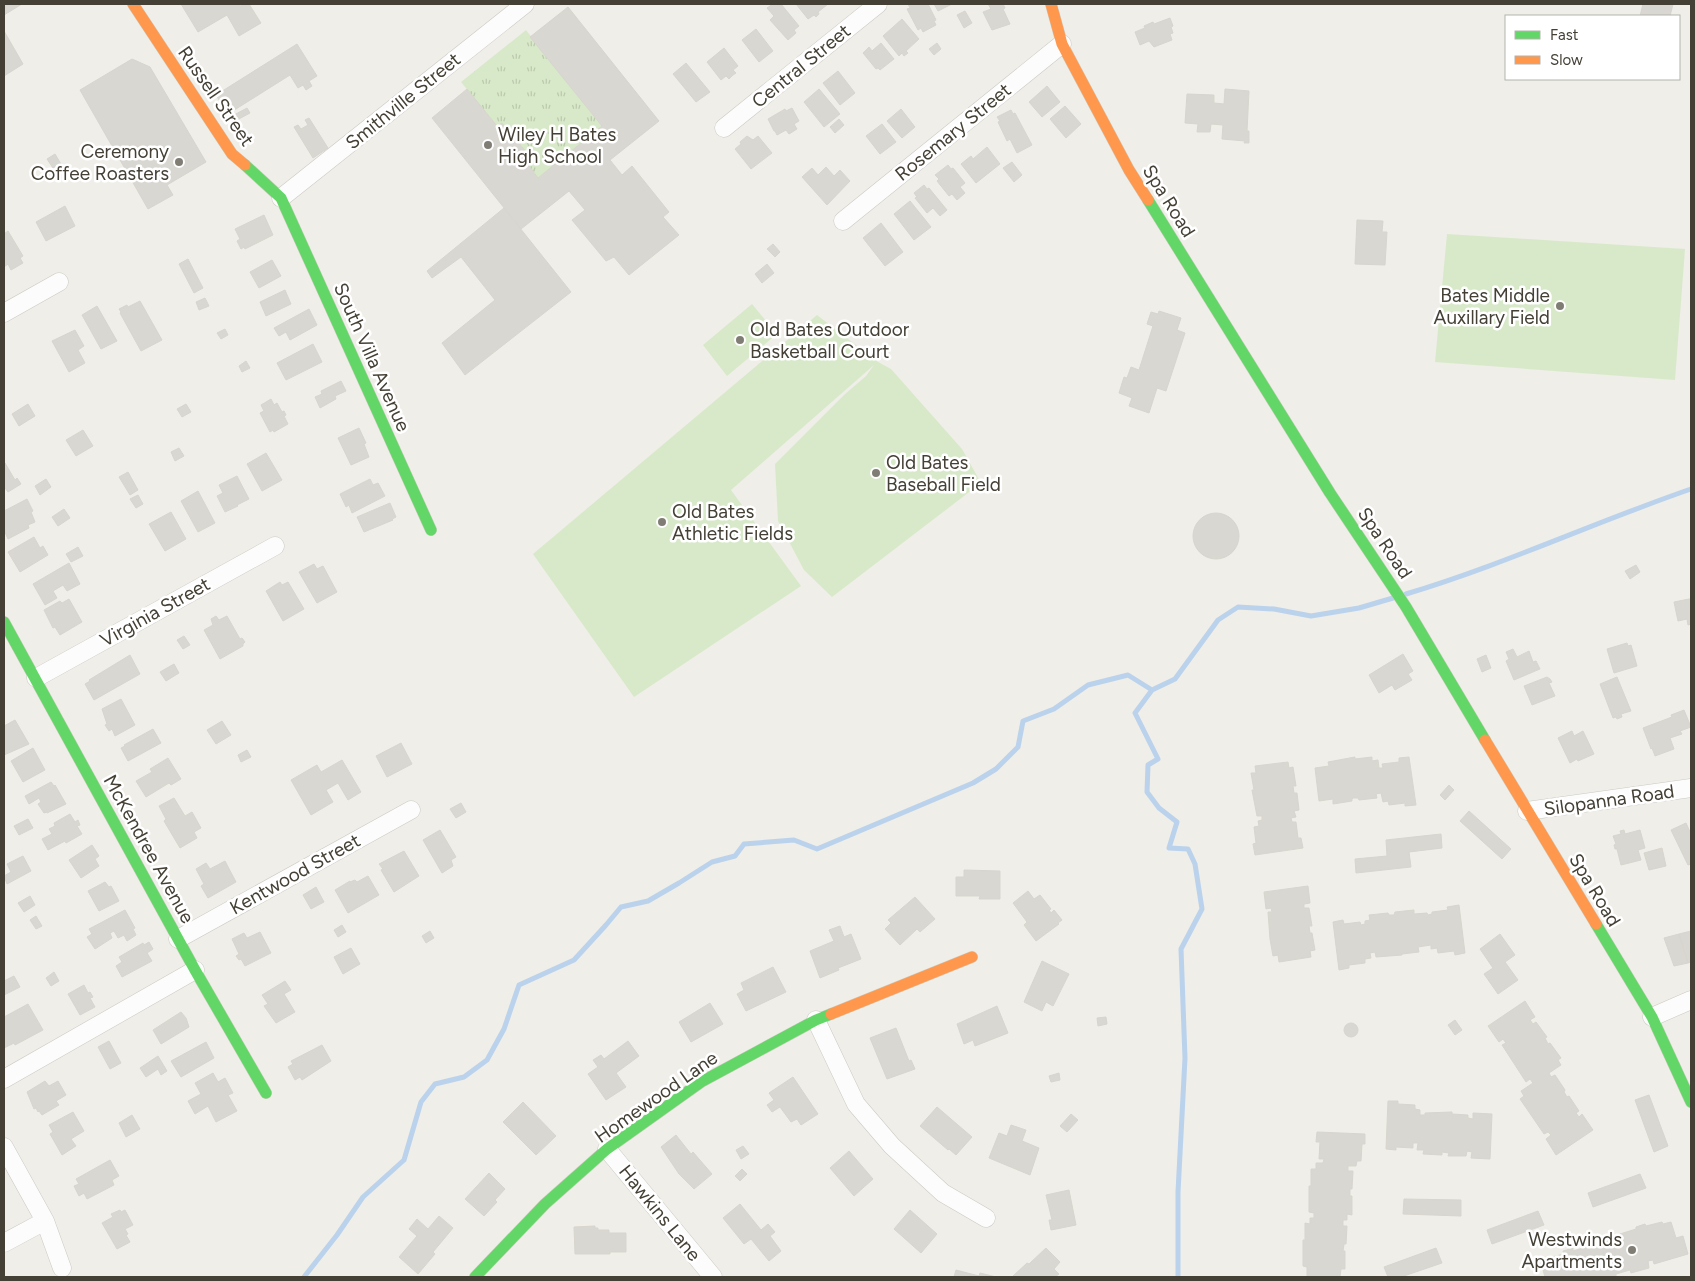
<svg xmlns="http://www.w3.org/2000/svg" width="1695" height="1281" font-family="Figtree,sans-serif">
	<defs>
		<pattern id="grass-tufts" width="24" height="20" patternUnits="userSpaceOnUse" patternTransform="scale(1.25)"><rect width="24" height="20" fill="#d8e9c9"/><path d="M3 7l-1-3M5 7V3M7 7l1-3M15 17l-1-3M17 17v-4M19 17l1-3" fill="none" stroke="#bbc9ad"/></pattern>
	</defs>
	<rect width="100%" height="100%" fill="#efeee8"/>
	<path fill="url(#grass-tufts)" d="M526,30L602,126L538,178L527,163L531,158L502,123L497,126L461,82Z"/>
	<path fill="#d8e9c9" d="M1447,234L1685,249L1675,380L1435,362Z
		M752,304L777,334L727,376L703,345Z
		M817,315L878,362L891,369L962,449L981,483L832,597L804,570L778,521L775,464L844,395L866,376L874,365L731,490L801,586L634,697L533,554Z"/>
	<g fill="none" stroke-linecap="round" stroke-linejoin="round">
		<path stroke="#bad2ec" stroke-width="5" d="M1406,594C1503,565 1595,522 1691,489
			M1152,690L1135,713L1158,759L1148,765L1147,792L1159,808L1177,822L1169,848L1188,849L1195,864L1202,909L1181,949L1185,1058L1178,1192V1277
			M304,1277L337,1235L363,1197L404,1160L421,1102L435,1084L464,1077L487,1060L504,1029L519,985L574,960L606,925L621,907L648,901L679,883L712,862L735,856L744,844L794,840L817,849L973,783L996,769L1018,747L1023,721L1054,709L1088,685L1128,675L1152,690L1175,679L1218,620L1238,607L1274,609L1311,616L1359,608L1393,598"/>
	</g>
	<path fill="#d8d7d1" stroke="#d7d5ce" d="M4,4H22L4,15Z
		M181,4H239L240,6L249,4L261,23L239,36L227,15L198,32Z
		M773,4H781L799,26L794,30L796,33L788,40L770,20L774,16L767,8Z
		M796,4H828L818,12L819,14L816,17L814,15L808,19Z
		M908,4H928L936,20L934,21L936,25L923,32L921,28L918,30L907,9L910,8Z
		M934,4H952L938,11Z
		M988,4H1003L1005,8L1003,9L1010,24L992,30L983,12L991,9Z
		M1643,4H1673L1670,16H1640Z
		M568,7L659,121L610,160L622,175L632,166L669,212L663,217L679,235L629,275L614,257L606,261L572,220L585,210L569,191L521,229L432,118L467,89L497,126L502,123L532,159L527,163L538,178L602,126L530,37Z
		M965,11L972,23L964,28L957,15Z
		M1170,18L1173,26L1171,27L1173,33L1170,34L1172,40L1154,47L1149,41L1140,45L1135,32L1145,28L1144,26L1153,22L1154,24Z
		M902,19L919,39L906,51L908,53L904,56L902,53L899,56L883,36Z
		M756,29L773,51L759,62L742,40Z
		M4,31L23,64L4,76Z
		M881,43L894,59L880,70L878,68L876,69L863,53L869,47L872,51Z
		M937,43L941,49L934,55L929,49Z
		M297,44L317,76L309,81L312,86L306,90L303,85L298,88L290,75L228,114L216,95Z
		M724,48L738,66L733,70L736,73L733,75L729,79L726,76L721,80L707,62Z
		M132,59L150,67L206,162L167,185L173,195L148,209L80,90Z
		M686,63L710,92L696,102L673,74Z
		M838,71L855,93L840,105L823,83Z
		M1047,86L1060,102L1042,117L1029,102Z
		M819,89L840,114L824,127L804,102Z
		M1225,89L1249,91L1247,131H1249V143H1244L1245,141L1222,139L1223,125L1211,124L1210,132H1197L1198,124L1185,123L1187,94L1214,95V103L1224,104Z
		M1065,106L1081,124L1066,138L1050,119Z
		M247,108L250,113L237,120L234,115Z
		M792,108L799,121L794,124L797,129L789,134L786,130L777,135L775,131H774L768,119L785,109L786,111Z
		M901,109L915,127L902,138L887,121Z
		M1011,110L1013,114L1015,113L1032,145L1017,153L1010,139L1007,141L998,122L1000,121L997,117Z
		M309,118L328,148L313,158L294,127L298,125L301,129L308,125L305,120Z
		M839,119L844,125L835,133L830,127Z
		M882,124L896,142L880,154L866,136Z
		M747,136L753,140L758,136L772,153L751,169L735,149L741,144L740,142Z
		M987,147L1000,164L976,183L961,164L971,156L973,159Z
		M55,154L61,164L53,168L47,159Z
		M1012,162L1022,175L1014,182L1003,168Z
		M948,165L951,169L953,168L965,183L960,187L965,193L957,200L952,194L949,196L937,181L939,179L935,175Z
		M826,167L834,176L840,170L850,181L827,205L802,177L812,168L818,175Z
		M924,185L927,189L929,188L947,210L940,216L933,208L927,213L915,198L917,197L914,193Z
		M910,201L931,227L914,240L894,214Z
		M65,206L75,226L46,241L36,222Z
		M504,208L571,292L465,375L442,343L495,300L461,257L432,278L427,271Z
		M264,215L273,235L245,249L244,247L241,249L237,241L240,239L235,229Z
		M1357,220L1383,221L1382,232H1387L1385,265L1355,264Z
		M881,223L903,252L885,266L863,238Z
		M8,231L23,256L20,258L23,263L11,270L8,264L4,267V234Z
		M773,244L780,252L775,257L767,249Z
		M188,259L203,288L194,293L179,264Z
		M272,260L281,276L259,288L250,272Z
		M767,264L774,273L762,283L755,274Z
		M285,290L291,304L266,316L260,302Z
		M205,298L209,306L199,310L196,302Z
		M140,301L162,340L141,351L120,313L121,312L119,309L127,305L128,307Z
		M97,306L117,341L101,349L82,315Z
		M309,309L317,325L290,340L286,332L279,336L274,328Z
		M1159,311L1181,318L1177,330L1185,333L1166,391L1157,388L1149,413L1129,406L1132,398L1119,393L1124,377L1127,378L1131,367L1139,370L1153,326L1147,324L1151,312L1158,314Z
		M225,329L228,335L221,339L217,333Z
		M75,330L84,346L78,350L85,363L69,372L52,341Z
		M313,344L322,362L286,380L277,363Z
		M246,361L250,368L242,372L239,366Z
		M341,381L346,391L335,396L336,399L320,408L315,397L322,394L321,391Z
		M271,399L274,405L277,403L282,412L284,411L286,415L284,416L288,424L274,432L273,430L270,432L260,413L264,411L261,405Z
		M28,404L35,416L19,426L12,414Z
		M186,404L191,412L182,417L177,409Z
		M359,428L366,443L364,444L369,457L351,465L338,438Z
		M83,430L93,446L76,456L66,440Z
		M179,448L184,456L175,461L171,452Z
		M266,453L282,480L262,491L247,464Z
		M5,463L15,480L17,478L21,484L8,492L4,487Z
		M128,472L138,490L130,495L119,477Z
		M237,476L249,499L237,505L238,506L225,512L217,496L223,493L219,485Z
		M46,479L51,487L40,495L35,486Z
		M370,479L373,485L378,483L385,496L352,513L349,505L346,507L340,494Z
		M198,491L215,523L198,532L181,501Z
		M138,495L143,504L136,508L130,499Z
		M27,499L33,511L31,512L35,522L28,525L29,528L8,539L4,530V511Z
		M390,503L396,517L392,519L393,520L364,532L357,517Z
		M64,509L70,518L58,526L52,517Z
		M171,512L186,539L165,551L149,524Z
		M1193 536a23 23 0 1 1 46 0a23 23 0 1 1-46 0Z
		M34,537L40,548L43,546L48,555L20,572L8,552Z
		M78,547L83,556L71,562L66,554Z
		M69,563L80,584L67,591L63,585L53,591L57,598L45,605L33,584Z
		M314,564L317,569L323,566L337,592L317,603L299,572Z
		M1636,565L1640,572L1630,579L1625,571Z
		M280,582L282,585L288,582L304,609L283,621L266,591Z
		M69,599L82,622L60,635L55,627L53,628L44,610L60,601L62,603Z
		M1689,599H1691V624L1688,625L1687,619L1678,621L1674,602Z
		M216,616L219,620L227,616L240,639L242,638L245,642L243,644V646L220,659L204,630L213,625L211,619Z
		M184,636L190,645L183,649L177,640Z
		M1627,643L1628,646L1631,645L1637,666L1614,673L1607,649Z
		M1513,649L1517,657L1529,651L1533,662L1536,661L1540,669L1514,680L1506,661L1509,659L1506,652Z
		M1403,654L1413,671L1408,674L1412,680L1395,690L1392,685L1379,693L1369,675Z
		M130,655L140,674L94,700L85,684L90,681L89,680Z
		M1486,655L1491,668L1482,672L1477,659Z
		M174,664L179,673L166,681L160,672Z
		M1547,677L1550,679L1552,682L1549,683L1555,696L1532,705L1524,686Z
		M1617,677L1631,711L1621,714L1622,717L1617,719L1616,717L1613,718L1600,684Z
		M121,699L135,725L115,736L112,729L109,731L105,725L107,724L102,709Z
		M1684,710L1691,727L1680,731L1682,734L1670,738L1674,749L1655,756L1652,748L1651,749L1643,728L1672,717L1671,715Z
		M15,720L29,744L4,755V726Z
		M222,721L231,735L216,744L207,730Z
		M153,729L161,743L128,761L121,748L125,746L124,745Z
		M1572,731L1574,736L1583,731L1594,754L1578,761L1577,759L1570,763L1558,738Z
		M401,743L412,764L387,777L376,756Z
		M33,748L45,770L23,782L11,761Z
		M247,750L251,757L241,762L238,755Z
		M1355,757V759L1372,757V761L1378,760L1379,768H1383L1382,764L1399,762V758L1409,757L1416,805L1405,806V803L1389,805L1388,801L1383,802L1381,793L1376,794L1377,798L1359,800L1358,798H1353L1352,799V801L1333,804V799L1319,801L1315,768L1329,766L1328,762Z
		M168,758L181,779L171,785L169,783L146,797L136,781L152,772L150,769Z
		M342,760L361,792L348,800L338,783L326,790L333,802L311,815L291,780L317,765L321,772Z
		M1288,762L1289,768L1293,767L1296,786H1293L1294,793H1297L1299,810L1294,811L1296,817L1291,818L1292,822H1296L1298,838H1301L1303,848L1255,855L1253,844L1256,843L1254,827L1259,826L1258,821L1262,820V816H1257L1252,790H1254L1251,773H1256L1255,766Z
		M51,782L54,786L55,785L66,804L47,813V812L44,813L38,804L41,802L39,798L29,804L25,796Z
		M1449,785L1454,790L1445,800L1440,795Z
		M174,798L185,816L192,812L201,828L194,832L197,838L180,848L164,821L166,819L159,806Z
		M461,803L466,812L456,818L450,809Z
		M1469,811L1511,849L1502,859L1460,821Z
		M70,814L75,822L78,820L80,825L77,826L82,834L66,843L65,841L48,850L42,839L52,834L49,829L55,826L54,823Z
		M28,819L33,828L19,835L14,826Z
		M1686,823L1691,834V864L1688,865L1671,830Z
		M440,830L456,857L451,860L453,866L442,873L423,840Z
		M1624,830L1625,834L1640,830L1645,848L1638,850L1641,860L1621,865L1617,849H1615L1614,845L1616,844L1613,836L1621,834L1620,831Z
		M1441,834L1442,848L1409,852L1411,867L1356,873L1355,859L1387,856L1386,840Z
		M92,845L99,856L95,859L99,866L81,878L69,860Z
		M1662,848L1666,866L1649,870L1644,853Z
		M404,851L419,876L394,892L381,870L383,869L379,864Z
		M23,856L31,871L7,884L4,876L11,872L7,864Z
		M225,861L236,882L208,898L201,886L204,884L196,869L206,863L210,869Z
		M964,870L1000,871V899H979L980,896H956V877H964Z
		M368,876L379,895L348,913L335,890L350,881V882L355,880L357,882Z
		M105,882L109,887L111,886L119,901L99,911L88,891Z
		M1308,886L1310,903L1304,904V908H1309L1312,926H1309L1310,933H1312L1315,950L1310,951L1311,957L1279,962L1278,955L1273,956L1270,939L1268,912H1272L1271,908L1266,909L1264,892Z
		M316,887L324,902L311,909L303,895Z
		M1028,891L1034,899L1040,895L1051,909L1049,910L1051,913L1054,910L1062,920L1058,923L1059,924L1036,941L1024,925L1027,922L1013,903Z
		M30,896L35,905L24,912L18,903Z
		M915,897L935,919L920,932L917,929L900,945L885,929L891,923L888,920Z
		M1459,905L1465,953L1455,955L1454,951L1438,953L1437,948L1431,949V945L1418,947L1419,952L1402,954V955L1376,957L1375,952L1370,953L1371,958L1365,959V963L1349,965V968L1339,970L1333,922L1343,920L1344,924L1360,922L1361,925L1365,924V921L1370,920L1369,915L1388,913L1389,915H1394L1395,912L1414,910V914L1427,913L1428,915L1432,914V912L1448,910L1447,907Z
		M125,910L135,928L133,929L136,935L127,941L124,935L118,938L114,931L110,933L112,938L95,949L87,937L92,934L89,929Z
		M36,916L42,926L36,929L30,920Z
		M342,925L346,932L338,937L334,930Z
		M840,926L844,937L851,934L861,959L838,968L839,970L820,978L810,951L834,941L829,930Z
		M430,931L434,938L426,943L422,936Z
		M1691,931V962L1688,963L1679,934Z
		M260,932L271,953L245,966L241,959L239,960L236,956L239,954L232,939L244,933L247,938Z
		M1500,934L1515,955L1505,962L1518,980L1498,994L1484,974L1493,968L1480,949Z
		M1679,934L1688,963L1674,966L1664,938Z
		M149,942L153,949L147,953L152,961L122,977L116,966L122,962L119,957L143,943L144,945Z
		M351,948L360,964L343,974L334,957Z
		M1042,961L1069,974L1053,1006L1046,1002L1042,1011L1024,1002Z
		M773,967L786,992L746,1011L737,994L744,990L741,983Z
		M54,972L59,981L51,986L46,978Z
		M14,976L20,987L4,995V981Z
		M285,981L291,990L284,994L295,1012L276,1023L264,1006L268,1004L262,995Z
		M84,985L88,993L90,992L93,997L90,998L95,1007L80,1015L68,994Z
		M1525,1001L1535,1017L1530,1020L1533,1024L1536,1022L1547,1037L1545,1038L1548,1044L1550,1043L1561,1058L1558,1060L1561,1065L1549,1073L1551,1077L1555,1075L1565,1090L1564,1092L1567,1097L1569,1096L1579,1111L1576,1113L1579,1117L1582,1114L1593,1130L1556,1155L1546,1139L1551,1135L1548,1132L1544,1134L1520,1099L1524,1096L1521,1091L1533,1083L1530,1079L1526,1082L1502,1045L1506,1043L1503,1039L1499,1042L1488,1026Z
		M710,1003L723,1024L691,1042L679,1022Z
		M28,1004L43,1030L15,1045L14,1043L4,1048V1017Z
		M997,1006L1008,1033L975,1046L973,1040L964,1044L957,1024Z
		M181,1012L186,1018L189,1027L161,1044L153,1030Z
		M1106,1017L1107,1024L1098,1026L1097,1018Z
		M1455,1020L1462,1030L1455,1035L1448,1025Z
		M1344 1030a7 7 0 1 1 14 0a7 7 0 1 1-14 0Z
		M896,1028L909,1061L911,1060L915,1069L887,1079L870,1038Z
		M109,1041L121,1063L110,1069L98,1047Z
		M628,1041L639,1056L616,1073L626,1087L606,1100L588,1074L598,1067L593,1060L601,1055L604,1059Z
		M206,1042L214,1058L181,1077L171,1061Z
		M322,1045L331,1061L302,1080L300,1077L295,1080L288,1067L293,1064L291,1061Z
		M158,1056L167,1071L161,1075L158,1069L146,1077L140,1068Z
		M213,1073L218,1082L225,1078L233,1093L228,1095L237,1111L216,1122L208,1106L195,1114L188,1101L201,1094L195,1083Z
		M1059,1073L1060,1080L1051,1082L1049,1076Z
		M793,1077L818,1114L801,1125L797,1119L791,1122L780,1107L772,1112L767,1105L774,1100L769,1093Z
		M45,1081L49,1086L58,1081L66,1095L56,1101L59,1105L42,1115L39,1111L38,1112L36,1108L34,1109L27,1092Z
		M1649,1095L1668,1146L1654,1152L1635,1100Z
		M1388,1101H1398V1104L1415,1105V1109L1420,1110V1115H1425V1113L1452,1112V1114L1468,1115V1118L1473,1119V1113L1492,1114L1490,1159L1471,1158L1472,1152L1467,1151L1466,1156H1448L1449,1153L1442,1152V1155L1423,1154L1424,1150H1417L1418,1143H1413V1148L1396,1147V1150L1386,1149Z
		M523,1102L556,1136L536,1155L503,1122Z
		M937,1107L972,1137L956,1155L949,1149L948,1150L920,1126Z
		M73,1112L84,1131L71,1139L76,1146L62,1155L50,1134L53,1132L49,1125Z
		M1071,1114L1078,1120L1067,1132L1060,1126Z
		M132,1115L140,1129L126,1137L119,1123Z
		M1011,1125L1026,1130L1022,1141L1039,1148L1030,1175L989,1158L999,1133L1007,1136Z
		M1317,1132L1365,1134V1144H1362L1361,1161H1357L1356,1166H1348V1171H1353L1352,1189H1350V1196H1352V1215L1347,1214V1220H1343V1226H1347L1346,1244H1344L1343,1251H1345V1269H1341L1340,1277H1307V1267L1303,1266V1240H1305V1223L1310,1224V1218H1314V1213L1309,1212V1186H1311V1169H1316V1163H1323L1324,1159H1319L1320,1142H1316Z
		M676,1135L691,1154L693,1152L712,1174L694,1189L679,1174L661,1147Z
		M743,1146L749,1154L741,1159L736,1150Z
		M849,1151L873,1179L854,1196L830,1168Z
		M110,1160L119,1176L112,1180L114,1185L87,1199L84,1193L79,1196L74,1186L79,1184L76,1179Z
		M742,1169L747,1174L740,1181L735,1176Z
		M489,1173L505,1189L495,1200L497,1202L484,1216L465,1199Z
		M1640,1174L1646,1188L1593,1207L1588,1193Z
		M1069,1190L1076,1225L1051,1230L1049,1220H1052L1046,1195Z
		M1404,1199L1461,1200V1216L1403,1214Z
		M740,1204L761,1230L768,1224L775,1232L770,1236L781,1251L769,1261L751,1239L744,1244L723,1218Z
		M120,1210L121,1212L125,1210L133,1225L125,1229L128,1234L126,1235L130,1242L117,1249L102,1223L113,1217L111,1214Z
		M910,1210L937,1234L921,1253L894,1229Z
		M1538,1211L1544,1225L1492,1244L1487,1230Z
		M439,1216L453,1228L433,1252L435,1254L418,1274L399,1257L417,1236L409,1229L417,1219L428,1229Z
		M1662,1222L1663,1224L1671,1222L1676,1238L1683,1236L1688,1254L1654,1264L1653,1260L1648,1261L1649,1268L1631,1273L1630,1270L1616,1274V1277H1545L1541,1263L1549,1261L1548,1258L1564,1254L1563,1251L1573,1248V1251L1590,1246L1591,1249L1606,1244L1605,1242L1621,1237L1620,1234L1636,1229V1227L1645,1224L1646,1226Z
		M595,1226V1228H598V1230H609V1233H626V1252H610V1254H575L574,1227Z
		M1046,1248L1060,1262L1054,1269L1059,1274L1055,1277H1014L1013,1276L1027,1263L1029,1264Z
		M1436,1248L1442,1263L1401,1277H1388L1384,1267Z
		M956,1270L979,1276L980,1273L996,1277H954Z"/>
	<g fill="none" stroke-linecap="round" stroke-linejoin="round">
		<defs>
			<path id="street" d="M724,128L878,4
				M281,198L525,4
				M843,221L1062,44
				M4,313L59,282
				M36,678L275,546
				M1527,811L1691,788
				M178,939L411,810
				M1652,1017L1691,1000
				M816,1020L856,1104L892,1146L943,1193L986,1218
				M4,1079L195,970
				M4,1147L45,1221L62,1268
				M607,1149L713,1277
				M4,1243L45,1221"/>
			<path id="fast" d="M245,165L281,198L431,530
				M1148,200L1330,493L1406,607L1485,740
				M4,622L195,970L266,1093
				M1596,924L1652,1017L1691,1102
				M475,1277L545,1204L607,1149L701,1082L816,1020L831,1014"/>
			<path id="slow" d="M133,4L232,154L245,165
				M1051,4L1062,44L1129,170L1148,200
				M1485,740L1596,924
				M831,1014L972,957"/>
		</defs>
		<use href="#street" stroke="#cbcac4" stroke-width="19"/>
		<use href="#fast" stroke="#ceccc0" stroke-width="12"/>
		<use href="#slow" stroke="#ceccc0" stroke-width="12"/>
		<use href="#street" stroke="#fdfcfc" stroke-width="18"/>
		<use href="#fast" stroke="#63d668" stroke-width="11"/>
		<use href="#slow" stroke="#ff974d" stroke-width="11"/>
	</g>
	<g fill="#807d74" stroke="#fff" stroke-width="2">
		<circle cx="488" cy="145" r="5"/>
		<circle cx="179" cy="162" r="5"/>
		<circle cx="1560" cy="306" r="5"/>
		<circle cx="740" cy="340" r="5"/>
		<circle cx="876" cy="473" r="5"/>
		<circle cx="662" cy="522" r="5"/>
		<circle cx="1632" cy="1250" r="5"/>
	</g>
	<g text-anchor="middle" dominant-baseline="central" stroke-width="5" stroke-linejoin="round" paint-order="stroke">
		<g font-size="19" fill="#444035" stroke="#fff">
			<text transform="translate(801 66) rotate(-39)">Central Street</text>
			<text transform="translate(216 96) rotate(55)">Russell Street</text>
			<text transform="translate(403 101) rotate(-39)">Smithville Street</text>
			<text transform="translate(953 132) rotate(-39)">Rosemary Street</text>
			<text transform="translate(1169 201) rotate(58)">Spa Road</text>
			<text transform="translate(372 357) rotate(66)">South Villa Avenue</text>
			<text transform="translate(1385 543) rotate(56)">Spa Road</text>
			<text transform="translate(155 612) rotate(-29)">Virginia Street</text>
			<text transform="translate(1609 800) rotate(-8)">Silopanna Road</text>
			<text transform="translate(149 849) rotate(61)">McKendree Avenue</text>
			<text transform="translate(295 874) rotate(-29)">Kentwood Street</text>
			<text transform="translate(1595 890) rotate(59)">Spa Road</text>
			<text transform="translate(656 1097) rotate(-35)">Homewood Lane</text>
			<text transform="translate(660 1213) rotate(51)">Hawkins Lane</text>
		</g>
		<g font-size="19" fill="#444035" stroke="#fff" text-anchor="start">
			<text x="498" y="134">Wiley H Bates<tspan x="498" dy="22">High School</tspan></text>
			<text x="169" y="151" text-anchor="end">Ceremony<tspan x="169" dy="22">Coffee Roasters</tspan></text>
			<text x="1550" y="295" text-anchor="end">Bates Middle<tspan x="1550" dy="22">Auxillary Field</tspan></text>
			<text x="750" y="329">Old Bates Outdoor<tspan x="750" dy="22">Basketball Court</tspan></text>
			<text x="886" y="462">Old Bates<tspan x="886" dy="22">Baseball Field</tspan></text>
			<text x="672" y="511">Old Bates<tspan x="672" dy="22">Athletic Fields</tspan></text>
			<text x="1622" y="1239" text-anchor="end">Westwinds<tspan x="1622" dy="22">Apartments</tspan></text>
		</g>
	</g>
	<rect width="1695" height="1281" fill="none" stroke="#444035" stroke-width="10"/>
	<rect x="1505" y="15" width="175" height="65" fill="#ffffff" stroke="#b4b3ae"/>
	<rect x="1515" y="31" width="25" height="8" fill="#63d668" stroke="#b4b3ae"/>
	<text x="1550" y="40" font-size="15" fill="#444035">Fast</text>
	<rect x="1515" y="56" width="25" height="8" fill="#ff974d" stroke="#b4b3ae"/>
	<text x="1550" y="65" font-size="15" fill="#444035">Slow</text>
</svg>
